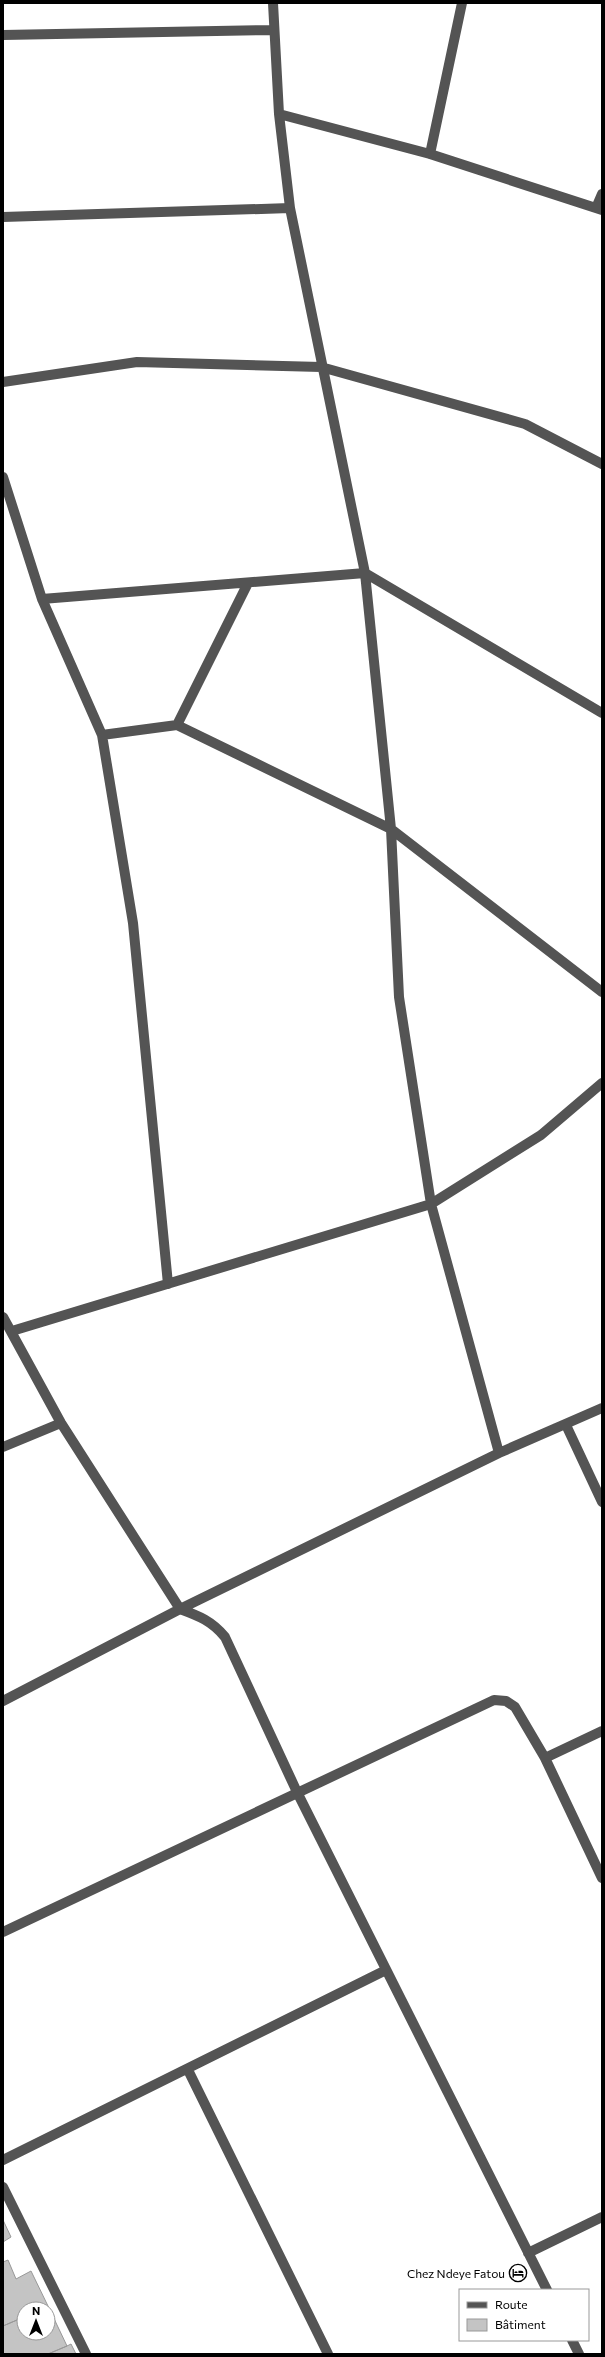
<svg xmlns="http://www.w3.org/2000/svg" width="605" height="2357" font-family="Commissioner,sans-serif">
	<rect width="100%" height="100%" fill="#fff"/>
	<path fill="#c4c4c4" stroke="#989898" d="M3,2220L11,2237L3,2242Z
		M8,2260L16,2279L31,2271L48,2306L41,2309H24V2317L3,2326V2262Z
		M48,2306L67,2346L48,2354H3V2326L24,2317V2333H48V2309H41Z
		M71,2344L76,2354H48L67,2346Z"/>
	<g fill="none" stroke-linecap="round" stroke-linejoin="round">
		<path stroke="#545454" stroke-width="10" d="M273,3L279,114L290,208L365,573L391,829L399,997L431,1204L499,1453
			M3,35L273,30
			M279,114L430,154L602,210
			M430,154L462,3
			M596,208L602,194
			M3,217L290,208
			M3,382L137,362L321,367L525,424L602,464
			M3,477L42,599L102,735
			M42,599L365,573L602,713
			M177,725L248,583
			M168,1284L133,923L102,735L177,725L391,829L602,992
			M3,1317L61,1423L180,1609C199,1616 212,1621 225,1637L297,1792L547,2290
			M12,1331L431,1204L541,1135L602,1083
			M566,1425L602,1502
			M3,1447L61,1423
			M3,1701L180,1609L499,1453L602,1408
			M545,1758L602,1731
			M3,1932L494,1700L506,1701L515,1707L545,1758L602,1878
			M188,2070L328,2354
			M3,2160L386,1970
			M3,2187L86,2354
			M528,2253L602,2217
			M572,2340L579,2354"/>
	</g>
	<defs>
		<symbol id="hotel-ring" viewBox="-11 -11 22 22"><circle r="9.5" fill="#fff" stroke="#000" stroke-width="1.5"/><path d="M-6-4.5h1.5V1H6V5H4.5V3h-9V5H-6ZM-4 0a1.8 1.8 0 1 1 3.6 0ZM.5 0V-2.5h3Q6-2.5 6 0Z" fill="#000"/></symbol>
	</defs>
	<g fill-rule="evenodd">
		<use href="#hotel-ring" x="508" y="2263" width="20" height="20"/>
	</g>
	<g text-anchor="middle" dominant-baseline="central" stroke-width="3.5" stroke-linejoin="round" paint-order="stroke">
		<g font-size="12" fill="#000" stroke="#fff" text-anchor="end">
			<text x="505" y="2273">Chez Ndeye Fatou</text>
		</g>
	</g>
	<rect width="605" height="2357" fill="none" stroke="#000000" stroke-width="8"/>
	<rect x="459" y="2289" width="130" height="52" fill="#ffffff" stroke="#999999"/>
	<rect x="467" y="2302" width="20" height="6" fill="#545454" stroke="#999999"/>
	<text x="495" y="2309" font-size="12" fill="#000000">Route</text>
	<rect x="467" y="2319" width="20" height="12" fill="#c4c4c4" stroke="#999999"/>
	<text x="495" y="2329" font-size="12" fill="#000000">Bâtiment</text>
	<g transform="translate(36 2321)"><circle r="19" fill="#ffffff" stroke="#999999"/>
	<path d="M0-3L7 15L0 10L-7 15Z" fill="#000000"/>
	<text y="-6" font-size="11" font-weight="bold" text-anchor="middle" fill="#000000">N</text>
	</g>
</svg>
